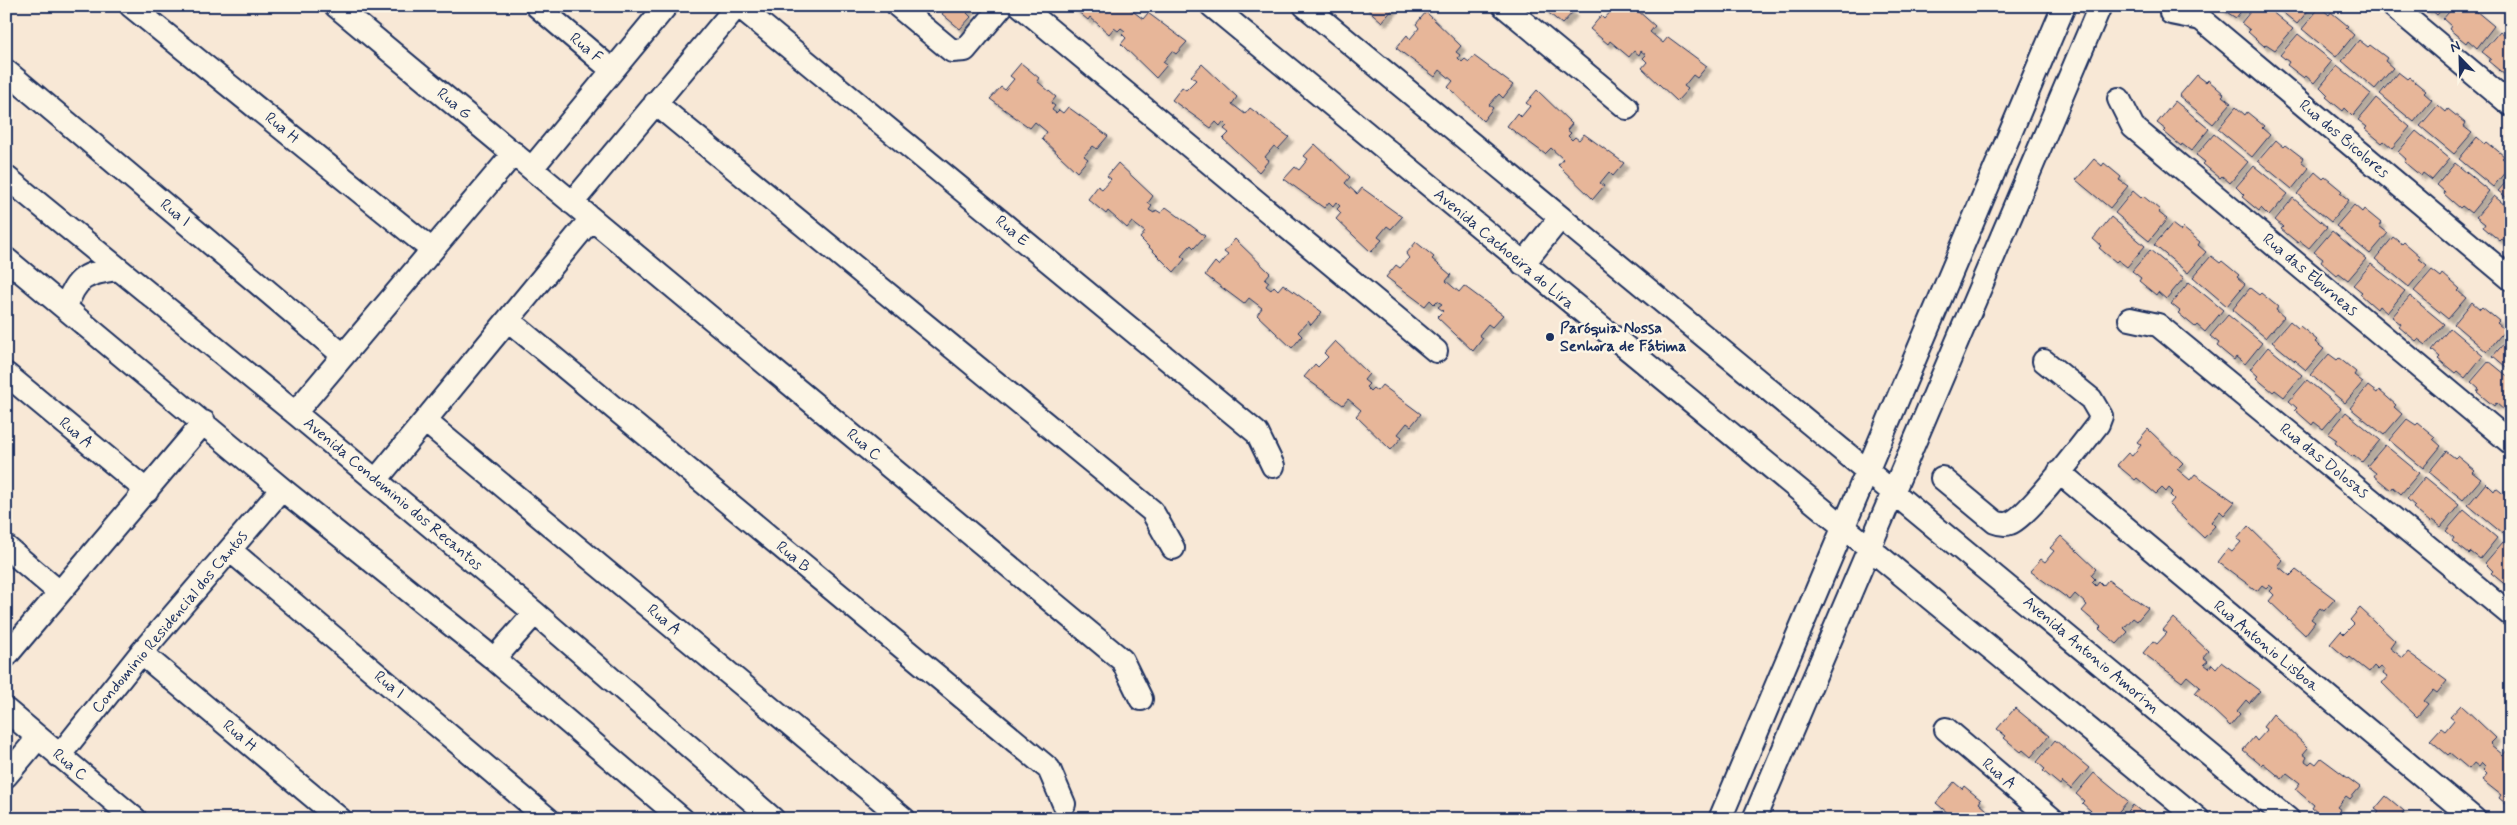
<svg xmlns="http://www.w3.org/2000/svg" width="2517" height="825" font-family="Mynerve,sans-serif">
	<defs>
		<filter id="shadow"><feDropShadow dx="4.5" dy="4.5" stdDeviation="1" flood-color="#0004"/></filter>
	</defs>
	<rect width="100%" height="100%" fill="#f8e8d6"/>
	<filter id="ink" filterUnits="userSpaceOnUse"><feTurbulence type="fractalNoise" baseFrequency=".02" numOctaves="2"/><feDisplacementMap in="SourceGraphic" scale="10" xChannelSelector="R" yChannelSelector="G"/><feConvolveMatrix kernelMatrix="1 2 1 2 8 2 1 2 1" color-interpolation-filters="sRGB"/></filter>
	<g filter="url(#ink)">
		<path fill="#e7b699" stroke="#1b2f5e" filter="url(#shadow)" d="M938,6H973L967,13L971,17L960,29L942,14L944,11Z
			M1071,6H1132L1130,9L1143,19L1148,13L1187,42L1176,54L1172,51L1163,62L1167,65L1156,78L1121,44L1126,38L1122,34L1125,31L1121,28L1118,31L1114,28L1109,34L1090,17L1088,20Z
			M1364,6H1389L1393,9L1382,22Z
			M1571,6L1569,9L1573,12L1562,24L1544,9L1546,6Z
			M1611,6H1637L1639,8L1637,10L1655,26L1650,32L1663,43L1668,37L1707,66L1697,78L1693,75L1684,86L1688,89L1677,101L1642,68L1647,62L1643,58L1646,55L1641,51L1639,55L1634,51L1629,57L1610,41L1608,44L1590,29L1601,16L1604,19L1614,8Z
			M2217,6H2245L2236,18Z
			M2255,6H2265L2293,29L2275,50L2266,44L2264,46L2248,32L2250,30L2241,23Z
			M2275,6H2312L2297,24Z
			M2422,6H2445L2437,15L2429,8L2427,10Z
			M2454,6H2470L2494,26L2477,48L2468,40L2466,43L2449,29L2451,26L2443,19Z
			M2320,7L2329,15L2331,12L2348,26L2346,28L2354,35L2336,57L2302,29Z
			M1426,12L1461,46L1456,52L1460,55L1458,58L1462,62L1465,59L1469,62L1474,56L1513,85L1503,98L1499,94L1489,105L1493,108L1483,121L1448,87L1453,81L1440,70L1435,77L1396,48L1407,35L1410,39L1419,28L1416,24Z
			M2500,31L2511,40V76L2507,73L2505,75L2488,61L2491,59L2482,52Z
			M2298,34L2332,61L2314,83L2306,76L2304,78L2287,65L2289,62L2280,55Z
			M2359,40L2368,47L2370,45L2387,58L2385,61L2393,68L2375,89L2342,61Z
			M1021,63L1039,78L1037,81L1056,97L1051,103L1055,106L1052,110L1056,113L1059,110L1063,113L1068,107L1108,136L1097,149L1093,146L1084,156L1088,159L1077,172L1042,139L1047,132L1035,122L1030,128L990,99L1001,87L1005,90L1014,79L1010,76Z
			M1202,64L1237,97L1232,104L1245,114L1250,108L1289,137L1278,149L1274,146L1265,157L1269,160L1259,172L1223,139L1229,133L1224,129L1227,126L1223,122L1220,126L1216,122L1211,128L1172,100L1182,87L1186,90L1196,80L1191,76Z
			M2337,66L2371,94L2353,116L2345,108L2343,111L2326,97L2328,95L2320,87Z
			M2398,72L2407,79L2409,77L2426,91L2424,93L2432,100L2414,122L2380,94Z
			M2197,75L2206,82L2208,80L2224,94L2222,96L2231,103L2213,124L2179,96Z
			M1537,90L1572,124L1567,130L1571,133L1568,136L1572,140L1575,137L1579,140L1584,134L1624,163L1613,176L1609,172L1600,183L1604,186L1593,199L1558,165L1563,159L1551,148L1545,154L1507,126L1517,113L1521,117L1530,106L1526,103Z
			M2376,98L2410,127L2392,148L2384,141L2382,143L2365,129L2367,127L2358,120Z
			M2175,101L2209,129L2191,151L2182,144L2181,146L2164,132L2166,130L2157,123Z
			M2438,105L2446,112L2448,109L2465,123L2463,126L2472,133L2454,154L2420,126Z
			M2236,107L2245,115L2247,112L2264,126L2262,128L2270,135L2252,157L2218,129Z
			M2416,131L2450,159L2432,180L2423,173L2421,176L2404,162L2406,159L2398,152Z
			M2214,134L2248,162L2230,183L2222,176L2220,178L2203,164L2205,162L2196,155Z
			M2477,137L2485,144L2487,142L2504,156L2502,158L2511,165L2493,187L2459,159Z
			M2276,140L2284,147L2286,145L2303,158L2301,161L2309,168L2292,189L2258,161Z
			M1315,144L1350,177L1345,183L1357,194L1362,188L1402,217L1391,229L1387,226L1378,237L1382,240L1371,252L1336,219L1341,213L1337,209L1340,206L1336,202L1333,206L1329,202L1324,208L1284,179L1295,167L1299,170L1308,159L1304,156Z
			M2094,159L2102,166L2104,163L2121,177L2119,180L2128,186L2110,208L2076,180Z
			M1118,163L1153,196L1148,203L1152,206L1149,210L1154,213L1156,210L1161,213L1166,207L1205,236L1194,248L1191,245L1181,256L1185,259L1174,272L1140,238L1145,232L1132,222L1127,228L1108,211L1106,214L1088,199L1098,186L1102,189L1111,179L1107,176Z
			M2455,163L2489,191L2471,213L2462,206L2460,208L2444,194L2445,192L2437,185Z
			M2254,166L2288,194L2269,216L2261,208L2259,211L2242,197L2244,195L2236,187Z
			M2315,172L2323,179L2325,177L2342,191L2340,193L2349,200L2331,222L2297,194Z
			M2511,176V201L2498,191Z
			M2133,191L2141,198L2143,196L2160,210L2158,212L2167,219L2149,241L2115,213Z
			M2494,196L2511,210L2510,245L2502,239L2500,241L2483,227L2485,224L2476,217Z
			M2293,198L2327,227L2309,248L2300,241L2298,243L2281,229L2283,227L2275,220Z
			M2354,205L2362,212L2364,209L2381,223L2379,226L2388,233L2370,254L2336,226Z
			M2111,217L2145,246L2127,267L2118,260L2116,262L2099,248L2101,246L2093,239Z
			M2172,224L2181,231L2183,228L2200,242L2198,245L2206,252L2188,273L2154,245Z
			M2332,231L2366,259L2348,280L2339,273L2337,276L2321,262L2323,259L2314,252Z
			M2393,237L2402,244L2404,242L2420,256L2418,258L2427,265L2409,287L2375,259Z
			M1235,239L1270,273L1265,279L1269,282L1266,286L1271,290L1274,286L1278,290L1283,284L1322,312L1311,325L1308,321L1298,332L1302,336L1292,348L1257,315L1262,308L1249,298L1244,304L1205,275L1215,262L1219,266L1228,255L1224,252Z
			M1416,242L1434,257L1432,259L1451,275L1446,281L1459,292L1464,286L1503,315L1492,327L1488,324L1479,335L1483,338L1473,351L1437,317L1443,311L1438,307L1442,304L1437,301L1434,304L1430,300L1425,306L1386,277L1396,265L1400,268L1409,258L1406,254Z
			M2150,250L2184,278L2166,299L2158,292L2156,295L2139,281L2141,278L2132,271Z
			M2211,256L2220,263L2222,261L2239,275L2237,277L2245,284L2227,306L2193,277Z
			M2371,264L2405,291L2387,313L2379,306L2377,309L2360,294L2362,292L2353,285Z
			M2432,270L2441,277L2443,274L2460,289L2458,291L2466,298L2448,319L2414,291Z
			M2189,282L2223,310L2205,332L2197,325L2195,327L2178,313L2180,311L2171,304Z
			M2250,288L2259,295L2261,293L2278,307L2276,310L2284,317L2266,338L2232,310Z
			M2410,296L2444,324L2426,345L2418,339L2416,341L2399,327L2401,324L2392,317Z
			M2472,302L2480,309L2482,307L2499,321L2497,323L2505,330L2487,352L2454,324Z
			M2228,315L2262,343L2245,364L2236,357L2234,360L2217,346L2219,343L2210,336Z
			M2290,321L2298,328L2300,326L2317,340L2315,342L2324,349L2306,370L2272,342Z
			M2450,328L2483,356L2465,378L2457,371L2455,373L2438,359L2440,357L2432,350Z
			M2511,335V371L2493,356Z
			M1335,341L1369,374L1364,380L1369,384L1366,387L1370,391L1373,388L1377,391L1382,385L1421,414L1411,426L1407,423L1398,434L1402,437L1391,450L1356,416L1361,410L1348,399L1343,405L1304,377L1315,364L1318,367L1328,357L1324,353Z
			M2268,347L2302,375L2284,397L2275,390L2273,392L2256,378L2258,376L2250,369Z
			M2329,354L2337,360L2339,358L2356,372L2354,375L2363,382L2345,403L2311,375Z
			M2489,361L2511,379V403L2505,411L2496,403L2494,406L2477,392L2479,389L2471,382Z
			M2307,380L2341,408L2323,429L2314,422L2312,425L2295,410L2297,408L2289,401Z
			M2368,386L2377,393L2379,390L2396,405L2394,407L2402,414L2384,435L2350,408Z
			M2346,412L2380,440L2362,462L2354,455L2352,457L2335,443L2337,440L2328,434Z
			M2407,419L2416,425L2418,423L2435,437L2433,439L2441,446L2423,468L2389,440Z
			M2148,429L2183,463L2177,469L2190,480L2195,474L2235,502L2224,515L2220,511L2211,522L2215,526L2204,538L2169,505L2174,499L2170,495L2173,492L2169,488L2166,492L2162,488L2156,494L2137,478L2135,480L2117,465L2128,453L2132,456L2141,445L2137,442Z
			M2385,445L2419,473L2401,494L2393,487L2391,490L2374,476L2376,473L2367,466Z
			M2446,451L2455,458L2457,456L2474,470L2472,472L2481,479L2463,500L2429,472Z
			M2425,477L2459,505L2441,527L2432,520L2430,522L2413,508L2415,506L2407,499Z
			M2486,483L2494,491L2496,488L2511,500V522L2502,533L2468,505Z
			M2464,510L2497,538L2480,559L2471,552L2469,554L2452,541L2454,538L2446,531Z
			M2248,526L2283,560L2278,566L2290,576L2296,570L2335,599L2324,611L2320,608L2311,619L2315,622L2305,635L2269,601L2274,595L2270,591L2273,588L2269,585L2266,588L2262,585L2257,591L2218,562L2228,549L2232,552L2241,542L2237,539Z
			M2061,536L2096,569L2091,575L2095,579L2092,582L2096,586L2099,582L2103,586L2108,580L2148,608L2137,621L2133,618L2124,628L2128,632L2117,644L2099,629L2101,627L2082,611L2087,605L2075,594L2070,600L2030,571L2041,559L2045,562L2054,551L2050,548Z
			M2503,542L2511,548V585L2508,587L2491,573L2493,571L2485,563Z
			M2360,608L2395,641L2390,648L2403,658L2408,652L2447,681L2437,693L2433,690L2424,701L2428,704L2417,717L2382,683L2387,677L2383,674L2385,670L2381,667L2378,670L2374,666L2369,672L2350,657L2348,659L2330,644L2341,631L2344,634L2354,624L2350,620Z
			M2173,618L2208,651L2203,657L2208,661L2204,664L2209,668L2212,664L2216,668L2221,662L2260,691L2249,703L2246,700L2237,711L2240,714L2230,726L2195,693L2200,687L2187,676L2182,682L2143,653L2153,641L2157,644L2167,633L2163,630Z
			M2461,705L2496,738L2490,744L2503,755L2508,749L2511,751V808L2499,798L2501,795L2482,780L2487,774L2483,770L2486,767L2482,763L2479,767L2474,763L2469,769L2450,753L2448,755L2430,740L2441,728L2445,731L2454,720L2450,717Z
			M2015,708L2049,736L2031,757L2023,750L2021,752L2004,738L2006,736L1997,729Z
			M2273,714L2308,748L2303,754L2307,757L2305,761L2309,764L2312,761L2316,764L2321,758L2360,787L2350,799L2346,796L2337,807L2341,810L2333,819H2325L2312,808L2314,805L2295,789L2300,783L2287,773L2282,779L2263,763L2261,765L2243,750L2254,737L2257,741L2267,730L2263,727Z
			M2055,740L2089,768L2071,789L2062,782L2060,785L2043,771L2045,769L2037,762Z
			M2094,773L2128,801L2112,819H2106L2101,815L2099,818L2082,803L2084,801L2076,794Z
			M1954,782L1962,789L1964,786L1981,800L1979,803L1987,810L1980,819H1955L1936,803Z
			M2386,796L2404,811L2402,814L2408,819H2373L2379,812L2375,809Z
			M2133,805L2150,819H2122Z"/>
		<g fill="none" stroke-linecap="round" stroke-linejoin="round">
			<defs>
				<path id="minor" d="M131,6L432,250
					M336,6L1122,660L1141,699
					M537,6L612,70
					M739,6L1257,433L1273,466
					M898,6L952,51L965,50L1002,6
					M1021,6L1436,351
					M1212,6L2198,819
					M1305,6L2288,819
					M1504,6L1627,108
					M2393,6L2511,105
					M2171,13L2201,19L2511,279
					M6,71L343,355
					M2119,99L2133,127L2511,443
					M655,103L1152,511L1173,548
					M532,168L666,6
					M6,177L295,413L535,613L773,819
					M572,203L737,6
					M6,259L282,489L494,659L682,819
					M1523,264L1560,218
					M75,316L66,308C75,277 87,273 117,269
					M2130,319L2158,325L2511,615
					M508,320L1049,769L1064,804
					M6,374L147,491
					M295,413L514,153
					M425,421L904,819
					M2059,472L2474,819
					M1942,478L1995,522C2000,524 2005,525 2010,523C2029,516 2083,443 2098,424L2101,416L2091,399L2044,361
					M376,480L591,219
					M6,547L59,592
					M230,550L548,819
					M141,653L340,819
					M6,656L204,422
					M494,659L535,613
					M6,710L135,819
					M1946,729L2052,819
					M59,756L141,653L282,489
					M6,776L38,738
					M1720,819L2064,6
					M1754,819L2100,6"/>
			</defs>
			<use href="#minor" stroke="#1b2f5e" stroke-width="26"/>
			<use href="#minor" stroke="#fcf5e5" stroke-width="22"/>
		</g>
	</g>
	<circle fill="#1b2f5e" stroke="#fcf5e5" stroke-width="2" cx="1550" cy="337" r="5"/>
	<g text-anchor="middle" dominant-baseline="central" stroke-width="5" stroke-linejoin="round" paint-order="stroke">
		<g font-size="16" fill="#1b2f5e" stroke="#fcf5e5">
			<text transform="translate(586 48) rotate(40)">Rua F</text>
			<text transform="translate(454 104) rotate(40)">Rua G</text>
			<text transform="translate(282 128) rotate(39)">Rua H</text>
			<text transform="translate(2344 139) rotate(40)">Rua dos Bicolores</text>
			<text transform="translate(175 213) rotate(40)">Rua I</text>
			<text transform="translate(1012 231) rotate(40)">Rua E</text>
			<text transform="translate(1504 249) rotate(40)">Avenida Cachoeira do Lira</text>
			<text transform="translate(2310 275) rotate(40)">Rua das Eburneas</text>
			<text transform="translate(76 433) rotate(40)">Rua A</text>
			<text transform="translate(864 445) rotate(40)">Rua C</text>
			<text transform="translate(2324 461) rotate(39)">Rua das Dolosas</text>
			<text transform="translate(393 494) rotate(40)">Avenida Condominio dos Recantos</text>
			<text transform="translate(793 557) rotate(40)">Rua B</text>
			<text transform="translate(664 620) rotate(40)">Rua A</text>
			<text transform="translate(170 622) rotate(-50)">Condominio Residencial dos Cantos</text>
			<text transform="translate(2266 646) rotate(40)">Rua Antonio Lisboa</text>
			<text transform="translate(2091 655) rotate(40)">Avenida Antonio Amorim</text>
			<text transform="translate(389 685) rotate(40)">Rua I</text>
			<text transform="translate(240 736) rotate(40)">Rua H</text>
			<text transform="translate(70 765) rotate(40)">Rua C</text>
			<text transform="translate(1999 774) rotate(40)">Rua A</text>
		</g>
		<g font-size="16" font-weight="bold" fill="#1b2f5e" stroke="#fcf5e5" text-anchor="start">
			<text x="1560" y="328">Paróquia Nossa<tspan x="1560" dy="18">Senhora de Fátima</tspan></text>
		</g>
	</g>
	<rect width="2517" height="825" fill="none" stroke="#fcf5e5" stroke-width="25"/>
	<rect x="12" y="12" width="2492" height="800" fill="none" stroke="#1b2f5e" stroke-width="2" filter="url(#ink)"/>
	<g transform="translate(2460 58) rotate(337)" stroke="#fcf5e5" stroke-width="4" paint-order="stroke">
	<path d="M0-4L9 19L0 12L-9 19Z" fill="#1b2f5e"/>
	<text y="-8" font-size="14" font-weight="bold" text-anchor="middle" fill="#1b2f5e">N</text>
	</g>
</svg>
